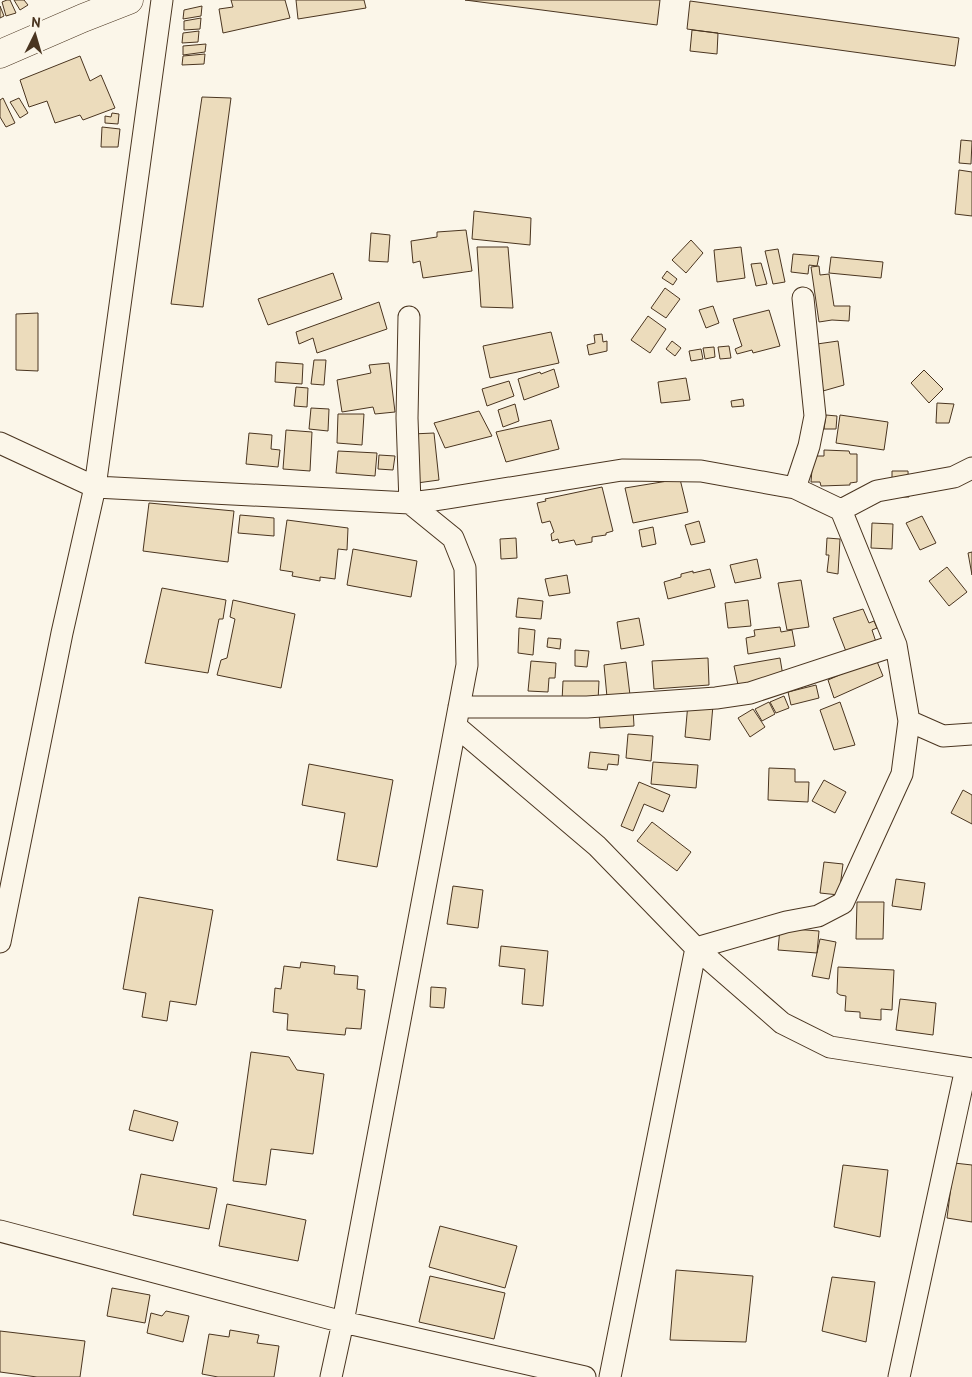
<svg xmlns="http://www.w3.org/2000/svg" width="972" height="1377" font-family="'PT Sans',sans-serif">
	<rect width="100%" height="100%" fill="#fbf6e9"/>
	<path fill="#ecdcbc" stroke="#4a3520" d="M7,0H10L16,13L6,16L2,2Z
		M14,0H24L28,5L20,10Z
		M231,0H285L290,18L223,33L219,9L233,7Z
		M296,0H364L366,8L298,19Z
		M465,0H660L657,25Z
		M690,1L959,38L955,66L687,29Z
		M0,6L4,16L0,18Z
		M202,6L201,16L183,19L184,10Z
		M201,18L200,29L184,30V21Z
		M692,30L718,33L717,54L690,51Z
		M199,31L198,42L182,43L183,33Z
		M206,44L205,52L183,55V46Z
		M205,54L204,64L182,65L183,56Z
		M80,56L90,81L101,75L115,108L83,120L80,115L55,123L47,101L29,107L20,80Z
		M202,97L231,98L203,307L171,304Z
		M3,98L15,123L6,127L0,117V100Z
		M19,98L28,113L20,118L10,102Z
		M112,113L119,114L118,124L105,123V116L111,117Z
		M102,127L120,129L118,147H101Z
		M961,140L972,141L971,164L959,163Z
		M959,170L972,172V216L955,214Z
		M474,211L531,218L530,245L472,239Z
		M466,230L472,271L423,278L420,261L413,263L411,241L437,237V232Z
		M371,233L390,235L388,262L369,261Z
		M691,240L703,253L686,273L672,260Z
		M477,247H508L513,308L481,307Z
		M741,247L745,278L717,282L714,250Z
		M778,249L785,282L773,284L765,251Z
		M793,254L819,256L817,266L809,265L808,274L791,272Z
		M831,257L883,262L881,278L829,273Z
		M761,263L767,284L756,286L751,264Z
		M819,266L820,275L829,274L834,306H850L849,321L832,320L819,322L811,267Z
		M667,271L677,279L673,285L662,278Z
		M333,273L342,299L268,325L258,299Z
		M665,288L680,299L666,318L651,308Z
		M379,302L387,329L317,353L313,338L299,344L296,332Z
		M713,306L719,323L706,328L699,310Z
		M769,310L780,346L753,353L752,350L737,354L735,349L742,346L733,319Z
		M38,313V371L16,370V314Z
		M648,316L666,329L650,353L631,340Z
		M551,332L559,363L490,378L483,346Z
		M602,334L603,342L607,341V351L589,355L587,345L595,343L594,335Z
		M672,341L681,348L675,356L666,349Z
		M838,341L844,385L823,391L817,344Z
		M729,346L731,358L720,359L718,347Z
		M714,347L715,357L705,359L703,348Z
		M701,349L703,359L691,361L689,351Z
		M314,360H326L324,385L311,384Z
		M276,362L303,364L302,384L275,382Z
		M389,363L395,412L375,414L373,407L342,412L337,380L371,373L369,365Z
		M554,369L559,387L524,400L518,379L540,372L541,374Z
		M924,370L943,389L929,403L911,383Z
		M686,378L690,400L661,403L658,382Z
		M509,381L514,396L487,406L482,389Z
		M296,387L308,388L307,407L294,406Z
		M743,399L744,406L732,407L731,401Z
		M937,403L954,404L949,423H936Z
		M515,404L519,421L503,427L498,410Z
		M311,408L329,409L328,431L309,429Z
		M479,411L492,436L445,448L434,423Z
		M338,414H364L362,445L337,443Z
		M826,415L837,416L836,429H824Z
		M840,415L888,422L884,450L836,443Z
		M551,420L559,449L506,462L496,432Z
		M286,430L312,432L310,471L283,469Z
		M249,433L272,435L271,449L280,450L278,467L246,464Z
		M434,433L439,480L417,483L412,434Z
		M824,450L849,451L850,454H857V482L850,483V485L821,486L820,482H811L813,456H824Z
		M338,451L377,453L375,476L336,473Z
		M379,455L395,456L393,470L378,469Z
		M892,471H908L909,497H892Z
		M680,479L688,512L633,523L625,488Z
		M602,487L613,531L606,533V535L592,537V542L576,545L574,540L559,543L558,539L552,541L551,534L554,532L550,521L542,523L537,503L546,501L545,499Z
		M149,503L234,511L228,562L143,551Z
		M240,515L274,518V536L238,533Z
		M922,516L936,543L920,550L906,523Z
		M287,520L348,528L347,550L338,549L335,579L320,577V581L292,576L293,572L280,570Z
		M699,521L705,542L691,545L685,525Z
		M872,523L893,524L892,549L871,548Z
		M653,527L656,544L642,547L639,530Z
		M516,538L517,558L501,559L500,539Z
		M827,538L840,539L838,574L827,572L829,555H826Z
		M353,549L417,561L411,597L347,585Z
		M972,552V575L968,553Z
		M757,559L761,578L735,583L730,565Z
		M947,567L967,592L949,606L929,581Z
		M710,569L715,587L668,599L664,582L681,577V574L693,571V573Z
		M567,575L570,593L549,596L545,579Z
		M801,580L809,627L787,630L778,583Z
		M162,588L226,600L223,619H219L208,673L145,663Z
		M518,598L543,601L541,619L516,617Z
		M233,600L295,614L281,688L217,675L221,660L227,658L235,619L230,617Z
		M748,600L751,626L728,628L725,603Z
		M863,609L869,623L874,621L877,628L872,630L877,645L847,654L833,618Z
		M639,618L644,645L621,649L617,622Z
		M780,627L781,632L792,630L795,646L748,654L746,638L755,636L754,630Z
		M519,628L535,630L533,655L518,653Z
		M548,638L561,639L560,649L547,647Z
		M575,650L589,651L587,667L575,666Z
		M708,658L709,685L654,689L652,661Z
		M780,658L783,676L738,685L734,666Z
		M876,659L883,676L834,698L828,680Z
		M531,661L556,663L555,678H549L548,692L528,691Z
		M626,662L630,695L607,697L604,665Z
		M563,681H599L598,701H562Z
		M816,685L819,698L791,705L788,692Z
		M784,696L789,708L776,713L770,702Z
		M769,702L775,714L762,721L755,709Z
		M840,702L855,745L834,750L820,710Z
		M688,703L713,705L710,740L685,737Z
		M633,709L634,726L600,728L599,712Z
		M753,709L765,727L750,737L738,718Z
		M628,734L653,736L651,761L626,758Z
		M590,752L619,755L618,765L608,764L607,770L588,768Z
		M653,762L698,765L696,788L651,784Z
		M309,764L393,780L377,867L337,860L345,813L302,805Z
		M769,768L795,769V782H809L808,802L768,800Z
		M824,780L846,792L835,813L812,801Z
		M639,782L670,795L663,812L644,804L633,831L621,826Z
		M963,790L972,795V824L951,813Z
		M652,822L691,852L677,871L637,841Z
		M824,862L843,864L839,895L820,893Z
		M896,879L925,883L921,910L892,906Z
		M453,886L483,890L478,928L447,924Z
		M139,897L213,910L196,1005L170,1001L167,1021L142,1017L146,993L123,989Z
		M857,902H884L883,939H856Z
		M780,928L819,931L817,953L778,950Z
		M820,939L836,942L829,979L812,976Z
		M501,946L548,951L543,1006L522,1004L525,969L499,966Z
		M301,962L335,966L334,974L358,976L357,989L365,990L361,1029L346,1028L345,1035L287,1030L288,1014L273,1012L275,988L281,989L284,966L300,968Z
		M838,967L894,970L892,1010L881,1009V1020L860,1018V1012L845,1011L846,996L840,995L837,993Z
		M431,987L446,988L444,1008L430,1007Z
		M900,999L936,1003L933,1035L896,1030Z
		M251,1052L289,1057L297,1070L324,1074L313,1154L271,1149L266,1185L233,1181Z
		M134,1110L178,1122L173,1141L129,1130Z
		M954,1163L972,1165V1222L947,1218Z
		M843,1165L888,1170L880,1237L834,1227Z
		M141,1174L217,1188L209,1229L133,1215Z
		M227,1204L306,1220L298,1261L219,1246Z
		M440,1226L517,1246L505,1288L429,1267Z
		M676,1270L753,1276L746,1342L670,1340Z
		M430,1276L505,1293L494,1339L419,1322Z
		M832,1277L875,1282L866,1342L822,1331Z
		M112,1288L150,1295L145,1323L107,1316Z
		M166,1311L189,1316L183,1342L147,1333L151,1313L162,1316Z
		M230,1330L259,1335L257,1343L279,1346L274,1377H218L202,1374L209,1334L229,1337Z
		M0,1331L85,1341L80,1377H37L0,1372Z"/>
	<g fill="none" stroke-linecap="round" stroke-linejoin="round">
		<defs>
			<path id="street" d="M0,443L95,487L410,503L435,500L622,470L701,471L795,488L841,510L896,645L909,721L902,774L843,903L818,916L786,922L696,948L610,1377
				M795,488L809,446L815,416L803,298
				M841,510L877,491L954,477L972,468
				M459,707H587L716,698L750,693L896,645
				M909,721L943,736L972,734
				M457,727L597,846L696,948L782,1023L830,1047L972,1069
				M0,942L62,633L95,487L162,0
				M0,1231L343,1322L585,1377
				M331,1377L343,1322L467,665L465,568L453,538L410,503L407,418L409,317
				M899,1377L966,1068"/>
			<path id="secondary" d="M0,54L83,18L129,0"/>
		</defs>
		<use href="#street" stroke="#4a3520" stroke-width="23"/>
		<use href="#secondary" stroke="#4a3520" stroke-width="29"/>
		<use href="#street" stroke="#fbf6e9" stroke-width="21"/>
		<use href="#secondary" stroke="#fbf6e9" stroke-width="28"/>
	</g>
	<g transform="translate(35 35) rotate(5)" stroke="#fbf6e9" stroke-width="4" paint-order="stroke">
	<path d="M0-4L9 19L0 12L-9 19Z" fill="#4a3520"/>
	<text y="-8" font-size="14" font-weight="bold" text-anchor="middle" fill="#4a3520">N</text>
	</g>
</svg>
